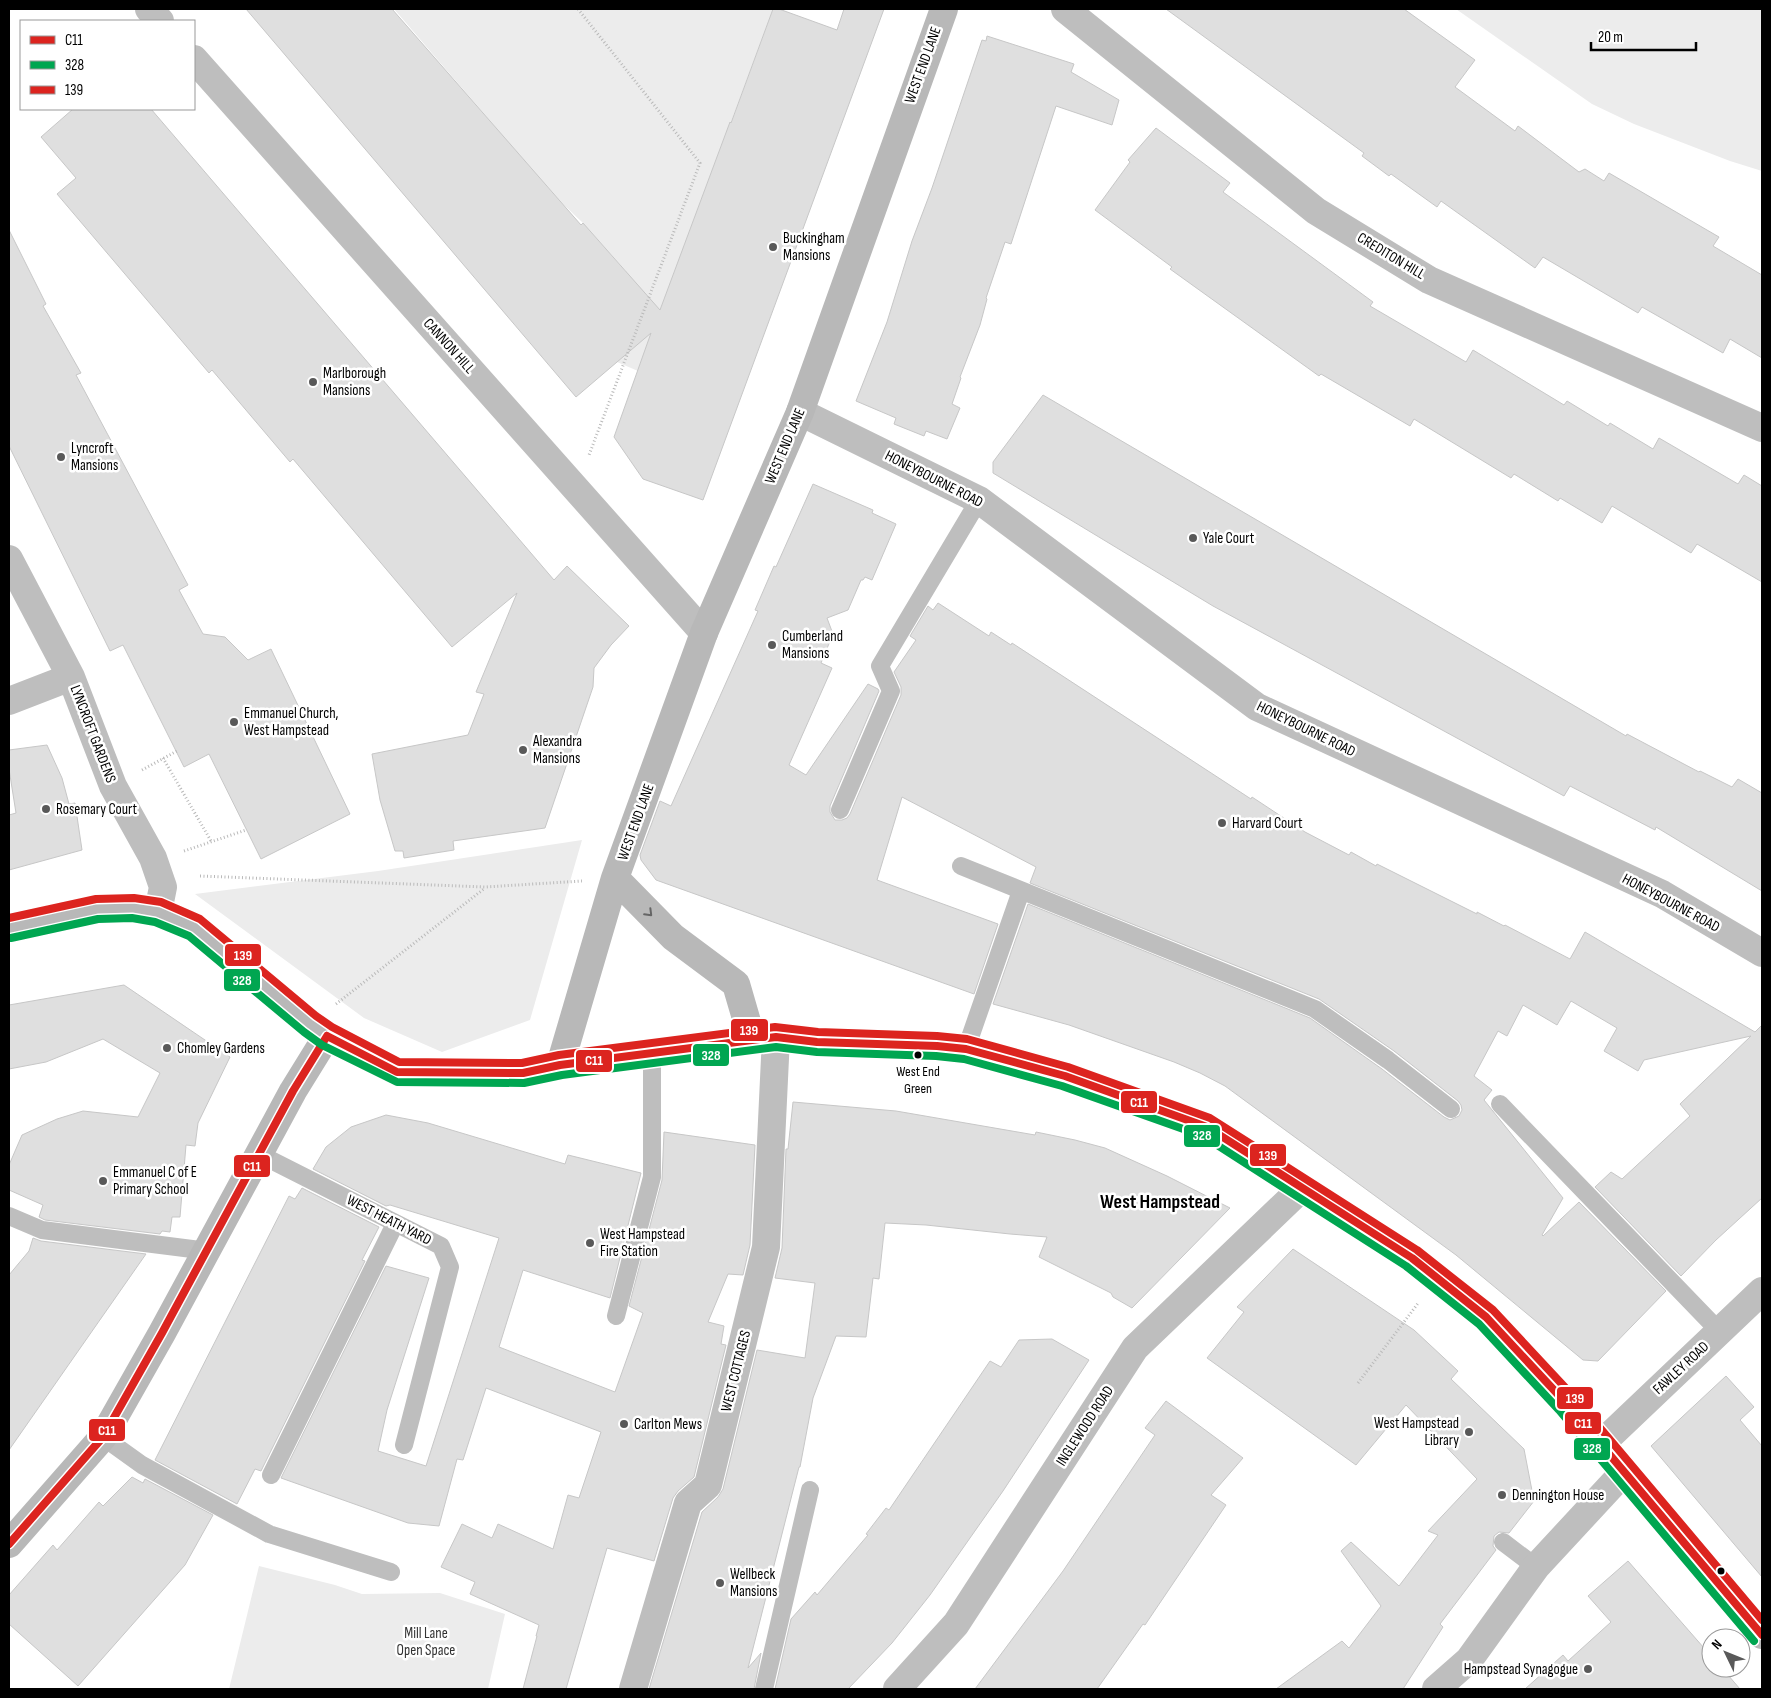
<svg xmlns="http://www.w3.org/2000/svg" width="1771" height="1698" font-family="'Sofia Sans Condensed',sans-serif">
	<rect width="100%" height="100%" fill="#fff"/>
	<path fill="#ececec" d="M394,9H773L638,371L617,362L589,329L627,297L626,271L583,223L563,204L498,130Z
		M1456,9H1762V171L1730,161L1634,124L1592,104Z
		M582,840L530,1020L442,1052L364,1018L195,894L378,871Z
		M259,1566L335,1585L362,1594L440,1593L505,1614L488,1689H229Z"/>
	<path fill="#dfdfdf" stroke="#c7c7c7" d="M246,9H392L581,225L583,223L660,310L730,122L731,123L773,9H779L837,30L844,9H884L703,500L643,479L614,437L651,333L576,397Z
		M1166,9H1404L1475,60L1455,87L1515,131L1518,126L1579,172L1585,169L1604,181L1609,173L1719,237L1713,246L1762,275V358L1730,339L1723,353L1642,307L1638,313L1543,257L1535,268L1441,201L1437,207L1391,174L1389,176L1362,156L1364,153Z
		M987,36L1074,64L1071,72L1119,100L1112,125L1056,106L1011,244L1005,242L986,298L987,299L980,325L960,377L961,378L952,404L960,408L947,439L926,431L924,436L894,424L896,418L856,401L887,322L912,241L932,188L982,40L986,41Z
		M73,109H151L554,580L567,566L629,626L611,645L594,668L593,687L545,828L453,841L454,850L404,858L403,851H395L380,800L372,754L468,735L484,694L476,692L517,593L452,647L293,459L290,462L212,370L209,373L57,194L76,178L41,137Z
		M1156,128L1230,183L1223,192L1373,302L1370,306L1466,362L1473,350L1564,405L1567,401L1608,426L1610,423L1653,449L1659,438L1738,484L1744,475L1762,486V582L1697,544L1691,553L1612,506L1602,523L1560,498L1558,501L1514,474L1511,478L1414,419L1410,426L1321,374L1319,376L1170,269L1172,267L1095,210L1130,162L1128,160Z
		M9,230L46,304L43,306L81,373L76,375L188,585L179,590L203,634L225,637L248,660L271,649L350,814L261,859L209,754L184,767L123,645L110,651L9,446Z
		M1043,395L1626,736L1627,734L1699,772L1700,771L1732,787L1738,779L1762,793V891L1656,827L1655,830L1570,786L1564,796L1213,606L993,473V462Z
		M813,484L873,510L872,513L896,524L872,580L865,577L863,580H861L848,610L827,618L833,634L821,663L832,668L789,765L806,775L868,684L878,689L879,691L830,806V812L835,820H842L847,818L850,814L901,695V687L894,672L916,640L910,636L928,606L933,610L938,603L989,636L991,632L1011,645L1012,643L1251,799L1252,797L1305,832L1349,855L1351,852L1376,866L1377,864L1477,914V912L1504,926L1505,925L1570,959L1585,932L1755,1032L1762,1025V1198L1716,1240L1681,1276L1595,1187L1611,1172L1622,1179L1690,1116L1680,1104L1751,1036L1644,1060L1638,1071L1604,1051L1617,1028L1571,1001L1557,1025L1523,1005L1507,1036L1498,1031L1474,1076L1492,1090L1484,1100L1563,1198L1542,1235L1543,1236L1579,1202L1666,1291L1598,1361L1583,1360L1456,1255L1225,1086L1200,1073L1174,1062L1069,1025L993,1004L1028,904L1310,1018L1382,1069L1444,1117L1450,1120L1459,1116L1462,1110L1461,1105L1458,1101L1394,1051L1319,999L1030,883L1036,867L902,797L877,880L998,924L974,994L656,880L641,860L640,855L660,801L671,806L758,611L755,610L774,566L776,567Z
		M47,745L62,778L69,804L75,803L82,850L9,870V815L16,813L9,769V750Z
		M124,985L230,1057L198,1123L195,1146L186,1145L180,1217H172L170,1232L162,1231L160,1234L45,1220L39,1217L43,1205L9,1190V1165L22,1135L57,1119L83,1111L138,1117L160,1073L103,1039L46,1062L9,1069V1005Z
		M793,1102L896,1111L1035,1135L1036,1132L1075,1140L1105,1148L1167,1176L1230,1208L1132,1308L1113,1297L1111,1293L1039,1257L1047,1237L1010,1234L926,1225L885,1223L879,1279L873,1278L866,1337L836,1336L813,1398L800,1467H799L748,1668L761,1653L754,1689H649L702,1512L718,1497L723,1489L757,1350L805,1358L815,1283L775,1278L782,1248L786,1149H788Z
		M386,1115L428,1123L565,1164L568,1155L641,1173L610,1298L523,1270L499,1347L615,1392L643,1313L629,1306L662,1180L664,1132L755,1145L750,1245L743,1275L728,1274L708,1322L724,1326L721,1344L726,1345L694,1477L678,1491L673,1498L654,1561L607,1548L566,1689H523L537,1636H536L539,1625L470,1594L475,1582L441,1567L462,1524L492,1538L498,1524L553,1549L568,1495L579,1498L601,1432L486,1388L463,1460L457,1459L439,1526L408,1523L281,1478L386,1266L429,1278L387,1410L378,1451L426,1466L499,1238L390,1205L386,1206L313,1169L326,1147L351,1127Z
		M302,1188L379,1227L362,1260L365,1261L261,1471L255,1469L237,1504L155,1460L289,1196L295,1199Z
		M33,1238L41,1241L146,1254L9,1450V1275L29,1251Z
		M1293,1249L1414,1330L1458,1371L1451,1379L1524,1449L1534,1501L1509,1533L1499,1532L1494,1536L1493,1546L1496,1550L1440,1624L1443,1627L1403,1689H1276L1342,1641L1349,1648L1381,1606L1341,1551L1351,1542L1399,1586L1438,1535L1428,1531L1477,1479L1406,1405L1356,1465L1207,1358L1244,1312L1237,1307Z
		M1052,1339L1089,1360L1003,1491L930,1595L892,1643L848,1689H775L791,1619L815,1592L817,1595L868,1535L866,1534L886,1508L889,1510L990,1361L1001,1367L1019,1340Z
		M1726,1376L1754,1407L1740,1420L1762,1446V1577L1651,1446Z
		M1166,1401L1243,1458L1211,1495L1226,1505L1145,1625L1143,1624L1097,1689H975L1063,1571L1155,1435L1145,1428Z
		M132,1477L143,1483L145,1479L213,1515L185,1565L78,1686L9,1624V1595L53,1545L57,1550L99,1502L103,1506Z
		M1628,1561L1711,1656V1668H1722L1740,1689H1525L1563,1655L1568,1661L1611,1622L1588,1596Z"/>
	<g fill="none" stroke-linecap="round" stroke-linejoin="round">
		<path stroke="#b9b9b9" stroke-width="3" stroke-dasharray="1 2.5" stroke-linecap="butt" d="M578,9L700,163L589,455
			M163,758L211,841
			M142,770L177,751
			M184,851L246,830
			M200,876L485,887L582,881
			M336,1004L485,888
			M1358,1383L1419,1302"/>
		<path stroke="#bebebe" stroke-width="18" d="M840,810L891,691L880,666L979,500
			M961,866L1315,1009L1388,1060L1451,1109
			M966,1049L1021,891
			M1500,1104L1720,1332
			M259,1154L441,1246L450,1267L404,1445
			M9,1216L42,1230L208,1251
			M616,1316L652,1177V1053
			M103,1437L142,1465L269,1534L391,1572
			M271,1475L395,1224
			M1503,1542L1536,1567
			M764,1689L810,1490"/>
		<path stroke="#bebebe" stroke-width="28" d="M149,9L160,21
			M1065,9L1316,211L1429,280L1762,428
			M194,59L704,633
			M800,412L979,500L1257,707L1662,894L1762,953
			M9,559L71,677L113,786L153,858L163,887L158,912
			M9,701L71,677
			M1601,1444L1762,1291
			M633,1689L688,1503L708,1485L766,1247L776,1037
			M897,1689L956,1624L1135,1348L1302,1188
			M1436,1689L1469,1660L1536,1567L1624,1472"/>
		<path stroke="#b8b8b8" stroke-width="28" d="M615,878L673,937L736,984L752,1039
			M9,928L97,909L133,908L158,912L194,927L310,1024L327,1036L397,1072L523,1073L560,1065L752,1039L776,1037L817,1042L937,1046L966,1049L1065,1076L1207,1127L1412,1258L1486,1317L1566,1403L1762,1635
			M560,1065L615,878L704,633L800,412L944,9
			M9,1544L103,1437L162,1333L293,1091L327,1036"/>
		<defs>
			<path id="bus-1" d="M327,1036L397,1072L523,1073L560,1065L776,1037L817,1042L937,1046L966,1049L1065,1076L1207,1127L1412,1258L1486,1317L1566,1403L1762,1635
				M9,1544L103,1437L162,1333L293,1091L327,1036"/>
			<path id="bus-2" d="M11,938L98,919L132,918L155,922L189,936L304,1032L322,1045L397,1082L524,1083L562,1075L776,1047L817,1052L936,1056L964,1059L1062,1086L1203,1136L1406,1266L1479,1324L1559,1410L1754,1641"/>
			<path id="bus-3" d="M9,918L96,899L134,898L161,902L200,919L316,1016L332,1027L399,1062L522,1063L559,1055L775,1027L818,1032L937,1036L967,1039L1068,1067L1210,1118L1417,1250L1493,1310L1574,1397L1762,1620"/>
		</defs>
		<use href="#bus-1" stroke="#fff" stroke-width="11"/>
		<use href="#bus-2" stroke="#fff" stroke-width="11"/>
		<use href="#bus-3" stroke="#fff" stroke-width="11"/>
		<use href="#bus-1" stroke="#dc241f" stroke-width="8"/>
		<use href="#bus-2" stroke="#00a651" stroke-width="8"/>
		<use href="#bus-3" stroke="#dc241f" stroke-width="8"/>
	</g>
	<defs><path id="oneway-chevron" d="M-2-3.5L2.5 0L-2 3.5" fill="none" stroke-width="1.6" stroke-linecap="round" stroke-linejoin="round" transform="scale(1.25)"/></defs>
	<use stroke="#656565" href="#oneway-chevron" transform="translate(649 913) rotate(45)"/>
	<g fill="#595959" stroke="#fff" stroke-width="2">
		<circle cx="773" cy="247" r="5"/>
		<circle cx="313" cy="382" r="5"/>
		<circle cx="61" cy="457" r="5"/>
		<circle cx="1193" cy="538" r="5"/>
		<circle cx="772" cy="645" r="5"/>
		<circle cx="234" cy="722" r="5"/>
		<circle cx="523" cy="750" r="5"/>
		<circle cx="46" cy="809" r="5"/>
		<circle cx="1222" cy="823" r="5"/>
		<circle cx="167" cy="1048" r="5"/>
		<circle cx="103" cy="1181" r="5"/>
		<circle cx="590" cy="1243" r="5"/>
		<circle cx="624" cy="1424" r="5"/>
		<circle cx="1469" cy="1432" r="5"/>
		<circle cx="1502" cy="1495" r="5"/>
		<circle cx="720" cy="1583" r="5"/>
		<circle cx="1588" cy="1669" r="5"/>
	</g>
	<g fill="#000" stroke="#fff" stroke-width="2">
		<circle cx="918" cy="1055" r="4.5"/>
		<circle cx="1721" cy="1571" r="4.5"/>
	</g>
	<g text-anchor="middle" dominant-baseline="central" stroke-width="5" stroke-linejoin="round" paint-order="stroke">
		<g font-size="14" fill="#000" stroke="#fff">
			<text x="918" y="1071">West End<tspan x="918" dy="17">Green</tspan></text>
		</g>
		<g font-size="15" fill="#000" stroke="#fff">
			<text transform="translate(923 65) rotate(-70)">WEST END LANE</text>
			<text transform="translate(1391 256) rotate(31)">CREDITON HILL</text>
			<text transform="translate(449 346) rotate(48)">CANNON HILL</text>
			<text transform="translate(785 446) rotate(-67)">WEST END LANE</text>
			<text transform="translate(934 479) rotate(27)">HONEYBOURNE ROAD</text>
			<text transform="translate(1306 729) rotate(26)">HONEYBOURNE ROAD</text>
			<text transform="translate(93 734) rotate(69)">LYNCROFT GARDENS</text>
			<text transform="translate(636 822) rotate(-70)">WEST END LANE</text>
			<text transform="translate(1671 903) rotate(28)">HONEYBOURNE ROAD</text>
			<text transform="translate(389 1220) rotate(27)">WEST HEATH YARD</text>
			<text transform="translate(1681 1368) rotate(-43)">FAWLEY ROAD</text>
			<text transform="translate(736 1371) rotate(-76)">WEST COTTAGES</text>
			<text transform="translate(1085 1426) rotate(-57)">INGLEWOOD ROAD</text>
		</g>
		<g font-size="15" fill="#000" stroke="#fff" text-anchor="start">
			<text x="783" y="238">Buckingham<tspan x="783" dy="17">Mansions</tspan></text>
			<text x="323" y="373">Marlborough<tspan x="323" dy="17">Mansions</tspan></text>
			<text x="71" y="448">Lyncroft<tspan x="71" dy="17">Mansions</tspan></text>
			<text x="1203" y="538">Yale Court</text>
			<text x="782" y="636">Cumberland<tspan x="782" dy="17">Mansions</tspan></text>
			<text x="244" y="713">Emmanuel Church,<tspan x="244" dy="17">West Hampstead</tspan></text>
			<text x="533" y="741">Alexandra<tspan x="533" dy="17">Mansions</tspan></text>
			<text x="56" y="809">Rosemary Court</text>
			<text x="1232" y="823">Harvard Court</text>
			<text x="177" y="1048">Chomley Gardens</text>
			<text x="113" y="1172">Emmanuel C of E<tspan x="113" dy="17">Primary School</tspan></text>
			<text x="600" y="1234">West Hampstead<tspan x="600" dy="17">Fire Station</tspan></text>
			<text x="1459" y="1423" text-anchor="end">West Hampstead<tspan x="1459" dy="17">Library</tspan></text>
			<text x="634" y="1424">Carlton Mews</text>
			<text x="1512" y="1495">Dennington House</text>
			<text x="730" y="1574">Wellbeck<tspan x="730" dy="17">Mansions</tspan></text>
			<text x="1578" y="1669" text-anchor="end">Hampstead Synagogue</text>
		</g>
		<g font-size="15" fill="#333" stroke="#fff">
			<text x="426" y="1633">Mill Lane<tspan x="426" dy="17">Open Space</tspan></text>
		</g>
		<g font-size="20" font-weight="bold" fill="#000" stroke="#fff">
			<text x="1160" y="1202">West Hampstead</text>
		</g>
	</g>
	<g stroke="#fff" stroke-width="2">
		<rect x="224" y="943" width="38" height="24" rx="5" fill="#dc241f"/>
		<rect x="223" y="968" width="38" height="24" rx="5" fill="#00a651"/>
		<rect x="730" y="1018" width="39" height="24" rx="5" fill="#dc241f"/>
		<rect x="692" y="1043" width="38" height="24" rx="5" fill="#00a651"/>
		<rect x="575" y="1049" width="38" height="24" rx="5" fill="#dc241f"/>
		<rect x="1120" y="1090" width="38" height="24" rx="5" fill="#dc241f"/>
		<rect x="1183" y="1124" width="38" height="24" rx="5" fill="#00a651"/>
		<rect x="1249" y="1143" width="38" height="24" rx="5" fill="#dc241f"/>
		<rect x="233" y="1154" width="38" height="24" rx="5" fill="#dc241f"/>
		<rect x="1556" y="1386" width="38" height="24" rx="5" fill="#dc241f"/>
		<rect x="1564" y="1411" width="38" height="24" rx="5" fill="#dc241f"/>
		<rect x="88" y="1418" width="38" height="24" rx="5" fill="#dc241f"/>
		<rect x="1573" y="1437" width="38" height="24" rx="5" fill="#00a651"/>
	</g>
	<g font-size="14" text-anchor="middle" font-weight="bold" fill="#fff">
		<text x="243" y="960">139</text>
		<text x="242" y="985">328</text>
		<text x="749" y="1035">139</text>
		<text x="711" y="1060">328</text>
		<text x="594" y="1065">C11</text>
		<text x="1139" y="1107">C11</text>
		<text x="1202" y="1140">328</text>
		<text x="1268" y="1160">139</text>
		<text x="252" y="1171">C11</text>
		<text x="1575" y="1403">139</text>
		<text x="1583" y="1428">C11</text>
		<text x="107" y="1435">C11</text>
		<text x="1592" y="1453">328</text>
	</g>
	<rect width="1771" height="1698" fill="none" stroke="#000000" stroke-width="20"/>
	<rect x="20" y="20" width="175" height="90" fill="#ffffff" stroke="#999999"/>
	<rect x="30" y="36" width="25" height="8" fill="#dc241f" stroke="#999999"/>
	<text x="65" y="45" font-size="15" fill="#000000">C11</text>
	<rect x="30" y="61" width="25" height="8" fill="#00a651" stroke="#999999"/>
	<text x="65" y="70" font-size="15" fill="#000000">328</text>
	<rect x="30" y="86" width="25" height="8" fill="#dc241f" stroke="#999999"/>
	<text x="65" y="95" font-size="15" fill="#000000">139</text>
	<g transform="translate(1726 1653) rotate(313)"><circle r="24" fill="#ffffff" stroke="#999999"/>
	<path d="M0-4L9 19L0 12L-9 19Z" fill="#595959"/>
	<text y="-8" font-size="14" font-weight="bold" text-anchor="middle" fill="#000000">N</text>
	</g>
	<path d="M1591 42v8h105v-8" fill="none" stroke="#000000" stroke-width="2.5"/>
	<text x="1598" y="42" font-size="15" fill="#000000" stroke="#ffffff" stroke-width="4" paint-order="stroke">20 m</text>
</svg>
